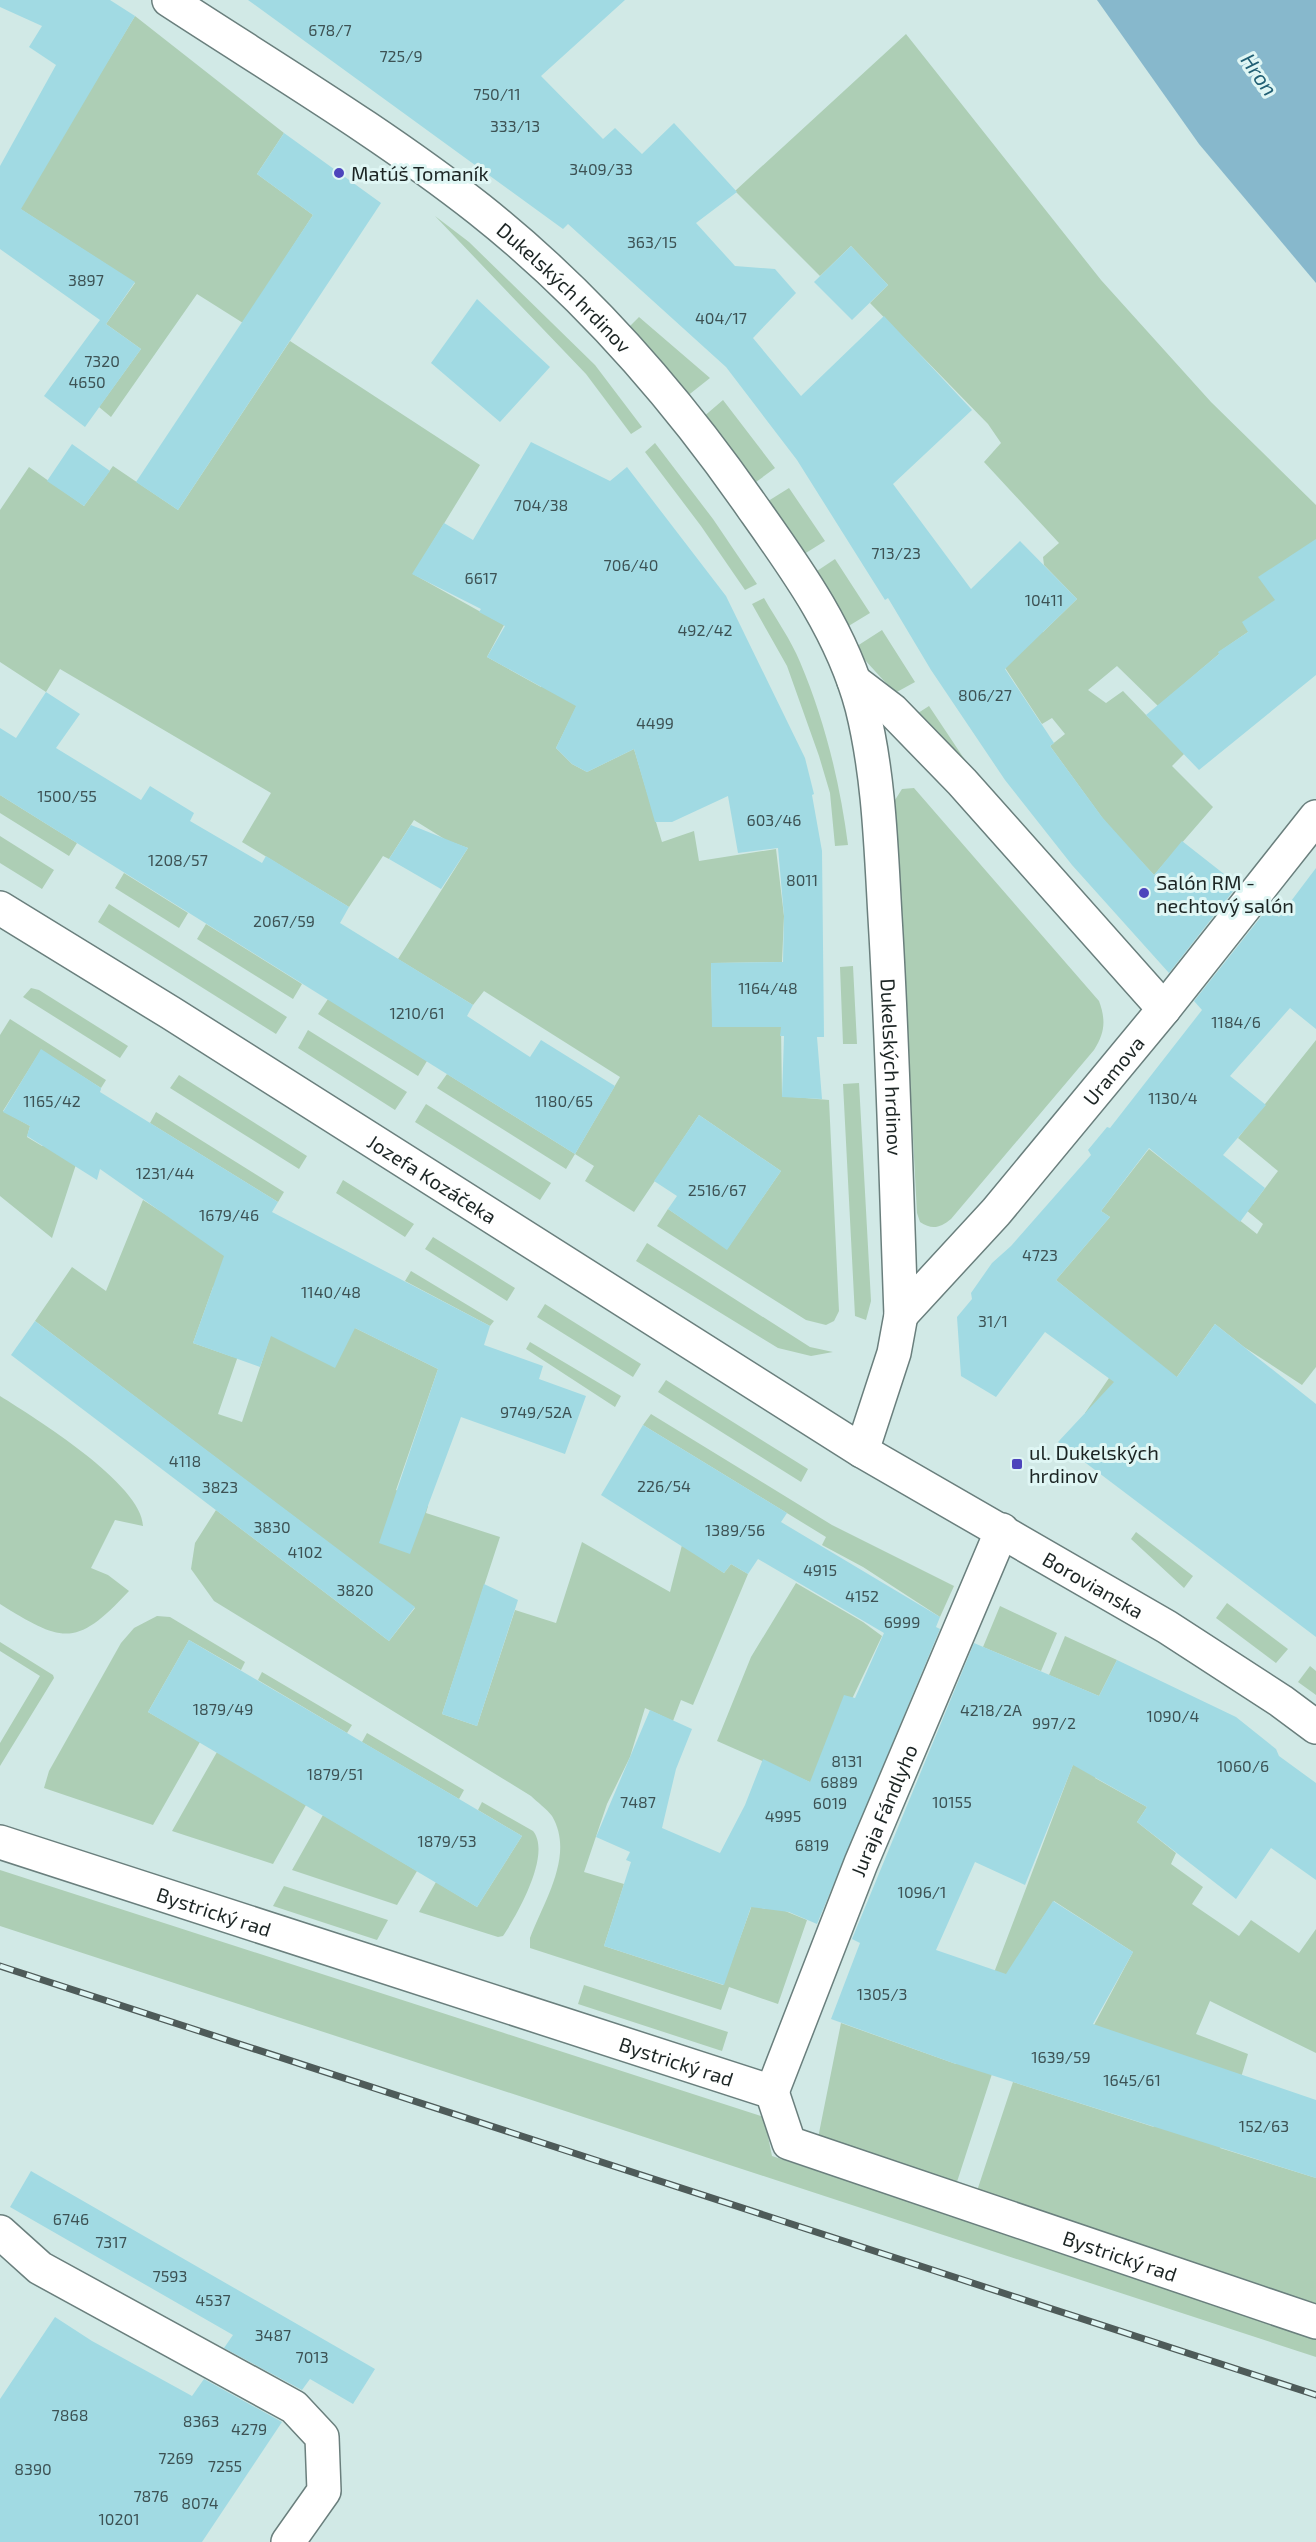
<svg xmlns="http://www.w3.org/2000/svg" width="1316" height="2542" font-family="'Exo 2',sans-serif">
	<rect width="100%" height="100%" fill="#d1e9e6"/>
	<path fill="#adceb5" fill-rule="evenodd" d="M135,16L284,133L257,174L313,215L243,323L197,294L111,417L99,407L141,349L106,324L135,283L19,208Z
		M906,34L1101,280L1211,402L1316,505V557L1248,632L1219,652V654L1158,706L1117,666L1088,690L1106,703L1123,691L1149,718L1195,743L1172,766L1213,807L1154,875L1109,827L1050,746L1065,734L1052,718L1042,724L975,622L1011,598L1043,632L1077,599L1044,565L1043,557L1059,543L984,462L1001,443L988,424L870,303L888,285L851,246L820,276L735,191Z
		M435,216L469,242L595,365L642,427L631,434L586,374Z
		M639,317L710,378L686,397L626,330Z
		M290,341L480,465L413,574L504,625L487,657L541,687L583,612L581,697L556,748L572,764L587,772L634,749L662,842L694,831L699,861L776,849L784,916L782,962L711,963L712,1010L781,1027L782,1096L829,1100L839,1311L834,1321L826,1325L806,1320L657,1226L668,1209L727,1249L781,1171L699,1115L634,1212L585,1181L594,1166L575,1154L566,1169L437,1088L447,1074L575,1154L620,1077L484,991L473,1005L398,959L468,848L446,840L414,820L389,859L383,856L349,907L242,842L271,793L60,669L46,692L0,662V510L29,467L84,506L113,466L178,510Z
		M723,400L775,468L752,485L702,418Z
		M655,443L713,519L757,584L745,590L701,526L645,452Z
		M789,488L825,541L801,556L765,503Z
		M835,559L870,613L842,630L811,575Z
		M764,598C776,619 791,640 800,662C825,721 840,783 848,845L835,846L830,793L819,756L787,666L752,604Z
		M882,630L915,682L895,693L854,648Z
		M929,706L987,793L915,715Z
		M914,788L1099,1001C1106,1020 1105,1033 1094,1050L951,1219C940,1228 932,1230 920,1222L917,1213L895,800L902,789Z
		M0,795L77,843L69,856L0,813Z
		M0,836L54,870L42,889L0,863Z
		M124,873L188,913L179,928L115,888Z
		M109,904L287,1017L276,1034L98,922Z
		M206,924L302,984L293,999L197,939Z
		M853,966L857,1044H843L840,967Z
		M31,988L39,990L128,1046L120,1058L23,997Z
		M328,999L427,1061L418,1076L318,1014Z
		M10,1019L106,1080L101,1088L52,1238L0,1196V1035ZM41,1050L101,1088L76,1134L42,1146L27,1137L30,1126L3,1111Z
		M308,1030L407,1092L395,1110L298,1048Z
		M1316,1040V1367L1302,1385L1244,1347L1215,1324L1130,1442L1085,1413L1109,1378V1323L1056,1280L1110,1217L1101,1211L1149,1149L1257,1234L1263,1224L1240,1205L1253,1204L1278,1171L1238,1138Z
		M179,1075L307,1156L299,1169L170,1088Z
		M859,1083L871,1301L866,1320L855,1316L843,1084Z
		M426,1104L551,1183L540,1200L415,1122Z
		M156,1112L284,1192L278,1202L150,1123Z
		M343,1180L414,1224L405,1237L336,1193Z
		M143,1200L241,1263L228,1278L213,1287L193,1343L233,1357L248,1327L218,1414L242,1422L271,1334L355,1328L438,1369L396,1490L428,1506L426,1513L500,1537L442,1714L477,1726L515,1610L556,1623L582,1542L670,1592L682,1545L724,1573L731,1564L748,1574L693,1705L681,1700L673,1721L645,1708L630,1757L607,1804L584,1872L624,1884L604,1946L723,1985L752,1905L765,1909L768,1904L807,1920L778,2004L729,1987L721,2010L530,1948V1938C544,1901 575,1855 552,1816C547,1809 537,1802 531,1796L214,1601L191,1569L195,1543L216,1510L389,1641L415,1608L35,1321L72,1267L106,1291Z
		M433,1237L515,1288L507,1301L425,1249Z
		M647,1243L810,1347L833,1352L811,1356L778,1348L636,1261Z
		M411,1271L494,1321L490,1326L405,1281Z
		M545,1304L641,1364L633,1377L537,1317Z
		M530,1342L621,1396L615,1407L526,1349Z
		M666,1380L808,1469L801,1482L658,1392Z
		M0,1396C35,1418 142,1484 143,1526L115,1520L91,1568L108,1575L129,1591C76,1648 63,1643 0,1604Z
		M651,1414L832,1525L954,1586L940,1617L863,1567L822,1545L826,1537L643,1425Z
		M1136,1532L1193,1576L1184,1588L1131,1539Z
		M796,1583L863,1622L882,1636L812,1783L717,1741L751,1657Z
		M1227,1603L1288,1649L1276,1663L1216,1618Z
		M1000,1606L1057,1633L1041,1671L983,1647Z
		M157,1616L170,1617L245,1662L241,1670L189,1640L148,1712L200,1742L153,1825L44,1788L49,1771L121,1643L134,1628Z
		M1065,1636L1117,1660L1099,1696L1095,1778L1147,1807L1137,1822L1176,1853L1171,1864L1203,1887L1192,1904L1239,1936L1251,1920L1299,1953L1316,1929V2053L1210,2001L1196,2034L1248,2054L1220,2148L1316,2178V2308L976,2194L1013,2082L1154,2127L1094,2025L1133,1952L1054,1901L1035,1929L1038,1932L955,2188L817,2143L841,2023L956,2064L995,1970L1099,1696L1049,1675Z
		M0,1642L53,1675L54,1678L0,1766V1743L40,1676L0,1651Z
		M1310,1666L1316,1671V1695L1298,1682Z
		M262,1672L352,1725L347,1733L258,1680Z
		M367,1733L464,1790L459,1799L362,1742Z
		M217,1752L306,1805L273,1864L172,1831Z
		M482,1802L533,1831C552,1854 517,1915 503,1936L498,1937L419,1912L436,1882L477,1907L522,1836L478,1810Z
		M323,1815L417,1871L397,1905L292,1870Z
		M0,1870L764,2117L772,2156L1316,2337V2357L0,1926Z
		M284,1886L388,1920L377,1940L273,1906Z
		M584,1985L728,2032L722,2051L578,2004Z"/>
	<path fill="#87b8cc" d="M1097,0H1316V283L1199,144Z"/>
	<path fill="#a1dae3" d="M0,0H110L135,16L21,209L135,282L106,324L141,349L85,427L44,396L100,320L0,249V166L56,65L29,47L42,26L0,7Z
		M248,0H625L541,76L603,139L615,128L642,154L674,123L737,192L696,223L735,266L775,269L796,293L753,338L801,396L884,316L972,410L893,484L971,589L1020,541L1077,599L1005,669L1054,743L1050,746L1102,817L1154,875L1182,841L1238,885L1169,973L1072,865L1005,780L931,670L888,598L885,600L797,460L726,367L568,224L563,229Z
		M284,133L381,203L178,510L136,482L313,215L257,174Z
		M851,246L888,285L852,320L814,282Z
		M477,299L550,367L500,422L431,363Z
		M531,442L610,481L627,467L726,596L805,758L814,794L812,795L822,851L824,1037H817L822,1099L782,1097L784,1036H780L781,1027H712L711,963L783,962L784,916L778,848L738,853L728,796L672,822H655L634,749L587,772L572,764L556,748L576,706L487,657L505,626L479,612L481,609L412,574L444,523L473,540Z
		M72,444L110,471L84,506L47,481Z
		M1316,539V675L1199,770L1146,715L1219,654L1218,652L1248,632L1242,622L1275,600L1258,577Z
		M46,692L80,714L56,748L141,800L150,786L194,813L190,821L262,863L266,856L349,907L340,923L473,1005L467,1016L530,1057L541,1040L615,1086L575,1154L0,795V728L16,738Z
		M411,825L468,848L441,889L389,859Z
		M1316,868V1029L1290,1008L1230,1076L1266,1105L1223,1155L1265,1188L1240,1222L1149,1148L1101,1211L1110,1217L1056,1280L1177,1377L1215,1324L1316,1404V1637L1058,1442L1114,1382L1045,1332L996,1397L961,1376L957,1317L972,1299L971,1293L992,1263L1011,1246L1091,1155L1088,1150L1107,1127L1110,1128L1202,1010L1194,1001L1268,908L1279,917Z
		M41,1049L101,1088L100,1092L278,1202L272,1212L490,1326L484,1345L543,1366L539,1379L586,1396L565,1454L461,1417L410,1554L379,1543L438,1369L355,1328L335,1368L271,1336L260,1367L193,1343L224,1256L100,1169L97,1180L27,1136L30,1126L3,1112Z
		M699,1115L781,1171L727,1250L668,1209L677,1196L654,1181Z
		M35,1321L415,1607L389,1641L11,1355Z
		M643,1425L787,1513L781,1522L940,1617L936,1627L940,1629L817,1924L789,1912L751,1907L724,1985L604,1946L631,1862L626,1860L630,1852L596,1837L650,1710L692,1729L676,1769L662,1828L720,1853L745,1805L763,1759L810,1782L844,1695L855,1698L884,1633L758,1559L748,1574L731,1564L724,1573L601,1495Z
		M484,1584L518,1600L477,1726L442,1714Z
		M189,1640L522,1836L477,1907L148,1712Z
		M974,1643L1099,1696L1117,1660L1236,1717L1276,1749L1279,1756L1316,1783V1880L1271,1848L1236,1899L1137,1822L1147,1807L1073,1765L1025,1885L975,1862L936,1950L1006,1974L1053,1901L1133,1952L1093,2024L1316,2100V2178L953,2063L831,2019L860,1943L852,1939Z
		M31,2171L375,2369L353,2404L310,2379L302,2390L224,2348L233,2335L10,2207Z
		M55,2317L92,2341L192,2396L204,2379L282,2422L202,2542H0V2399Z"/>
	<g fill="none" stroke-linecap="round" stroke-linejoin="round">
		<defs>
			<g id="street">
				<path id="s1" d="M169,0C273,68 381,132 479,209C585,293 676,397 753,508C797,570 842,632 862,707C879,775 881,847 885,917C893,1049 896,1182 901,1315L894,1353L862,1451"/>
				<path d="M854,681L892,710L962,782L1164,1009"/>
				<path id="s2" d="M0,908L171,1013L862,1451L1167,1627L1281,1701L1316,1727"/>
				<path id="s3" d="M901,1315L996,1212L1164,1009L1316,817"/>
				<path id="s4" d="M0,1842L772,2092L789,2143L1316,2322"/>
				<path id="s5" d="M772,2092L861,1863L1002,1530"/>
				<path d="M0,2232L40,2268L294,2407L322,2437L324,2491L288,2542"/>
			</g>
		</defs>
		<use href="#street" stroke="#6a7f7d" stroke-width="36"/>
		<use href="#street" stroke="#fff" stroke-width="33"/>
		<defs>
			<path id="rail" d="M0,1966L1316,2395"/>
		</defs>
		<use href="#rail" stroke="#4e5b59" stroke-width="7"/>
		<use href="#rail" stroke="#dff6f4" stroke-width="4.5" stroke-dasharray="14" stroke-linecap="butt"/>
	</g>
	<g fill="#4d45bc" stroke="#dff6f4" stroke-width="2">
		<circle cx="339" cy="173" r="6"/>
		<circle cx="1144" cy="893" r="6"/>
		<rect x="1011" y="1458" width="12" height="12" rx="3"/>
	</g>
	<g text-anchor="middle" dominant-baseline="central" stroke-width="6" stroke-linejoin="round" paint-order="stroke">
		<g font-size="16" fill="#3d5254">
			<text x="330" y="29">678/7</text>
			<text x="401" y="55">725/9</text>
			<text x="497" y="93">750/11</text>
			<text x="515" y="125">333/13</text>
			<text x="601" y="168">3409/33</text>
			<text x="652" y="241">363/15</text>
			<text x="86" y="279">3897</text>
			<text x="721" y="317">404/17</text>
			<text x="102" y="360">7320</text>
			<text x="87" y="381">4650</text>
			<text x="541" y="504">704/38</text>
			<text x="896" y="552">713/23</text>
			<text x="631" y="564">706/40</text>
			<text x="481" y="577">6617</text>
			<text x="1044" y="599">10411</text>
			<text x="705" y="629">492/42</text>
			<text x="985" y="694">806/27</text>
			<text x="655" y="722">4499</text>
			<text x="67" y="795">1500/55</text>
			<text x="774" y="819">603/46</text>
			<text x="178" y="859">1208/57</text>
			<text x="802" y="879">8011</text>
			<text x="284" y="920">2067/59</text>
			<text x="768" y="987">1164/48</text>
			<text x="417" y="1012">1210/61</text>
			<text x="1236" y="1021">1184/6</text>
			<text x="1173" y="1097">1130/4</text>
			<text x="52" y="1100">1165/42</text>
			<text x="564" y="1100">1180/65</text>
			<text x="165" y="1172">1231/44</text>
			<text x="717" y="1189">2516/67</text>
			<text x="229" y="1214">1679/46</text>
			<text x="1040" y="1254">4723</text>
			<text x="331" y="1291">1140/48</text>
			<text x="993" y="1320">31/1</text>
			<text x="536" y="1411">9749/52A</text>
			<text x="185" y="1460">4118</text>
			<text x="664" y="1485">226/54</text>
			<text x="220" y="1486">3823</text>
			<text x="272" y="1526">3830</text>
			<text x="735" y="1529">1389/56</text>
			<text x="305" y="1551">4102</text>
			<text x="820" y="1569">4915</text>
			<text x="355" y="1589">3820</text>
			<text x="862" y="1595">4152</text>
			<text x="902" y="1621">6999</text>
			<text x="223" y="1708">1879/49</text>
			<text x="991" y="1709">4218/2A</text>
			<text x="1173" y="1715">1090/4</text>
			<text x="1054" y="1722">997/2</text>
			<text x="847" y="1760">8131</text>
			<text x="1243" y="1765">1060/6</text>
			<text x="335" y="1773">1879/51</text>
			<text x="839" y="1781">6889</text>
			<text x="638" y="1801">7487</text>
			<text x="952" y="1801">10155</text>
			<text x="830" y="1802">6019</text>
			<text x="783" y="1815">4995</text>
			<text x="447" y="1840">1879/53</text>
			<text x="812" y="1844">6819</text>
			<text x="922" y="1891">1096/1</text>
			<text x="882" y="1993">1305/3</text>
			<text x="1061" y="2056">1639/59</text>
			<text x="1132" y="2079">1645/61</text>
			<text x="1264" y="2125">152/63</text>
			<text x="71" y="2218">6746</text>
			<text x="111" y="2241">7317</text>
			<text x="170" y="2275">7593</text>
			<text x="213" y="2299">4537</text>
			<text x="273" y="2334">3487</text>
			<text x="312" y="2356">7013</text>
			<text x="70" y="2414">7868</text>
			<text x="201" y="2420">8363</text>
			<text x="249" y="2428">4279</text>
			<text x="176" y="2457">7269</text>
			<text x="225" y="2465">7255</text>
			<text x="33" y="2468">8390</text>
			<text x="151" y="2495">7876</text>
			<text x="200" y="2502">8074</text>
			<text x="119" y="2518">10201</text>
		</g>
		<g font-size="20" fill="#1c2524" stroke="#dff6f4" text-anchor="start">
			<text x="351" y="173">Matúš Tomaník</text>
			<text x="1156" y="882">Salón RM -<tspan x="1156" dy="23">nechtový salón</tspan></text>
			<text x="1029" y="1452">ul. Dukelských<tspan x="1029" dy="23">hrdinov</tspan></text>
		</g>
		<g font-size="20" fill="#1c2524" stroke="#dff6f4">
			<text stroke="none"><textPath href="#s1" startOffset="490">Dukelských hrdinov</textPath></text>
			<text stroke="none"><textPath href="#s1" startOffset="1371">Dukelských hrdinov</textPath></text>
			<text stroke="none"><textPath href="#s3" startOffset="324">Uramova</textPath></text>
			<text stroke="none"><textPath href="#s2" startOffset="510">Jozefa Kozáčeka</textPath></text>
			<text stroke="none"><textPath href="#s2" startOffset="1286">Borovianska</textPath></text>
			<text stroke="none"><textPath href="#s5" startOffset="303">Juraja Fándlyho</textPath></text>
			<text stroke="none"><textPath href="#s4" startOffset="225">Bystrický rad</textPath></text>
			<text stroke="none"><textPath href="#s4" startOffset="711">Bystrický rad</textPath></text>
			<text stroke="none"><textPath href="#s4" startOffset="1215">Bystrický rad</textPath></text>
		</g>
		<g font-size="21" font-style="italic" fill="#216075" stroke="#dff6f4">
			<text transform="translate(1260 74) rotate(55)">Hron</text>
		</g>
	</g>
</svg>
